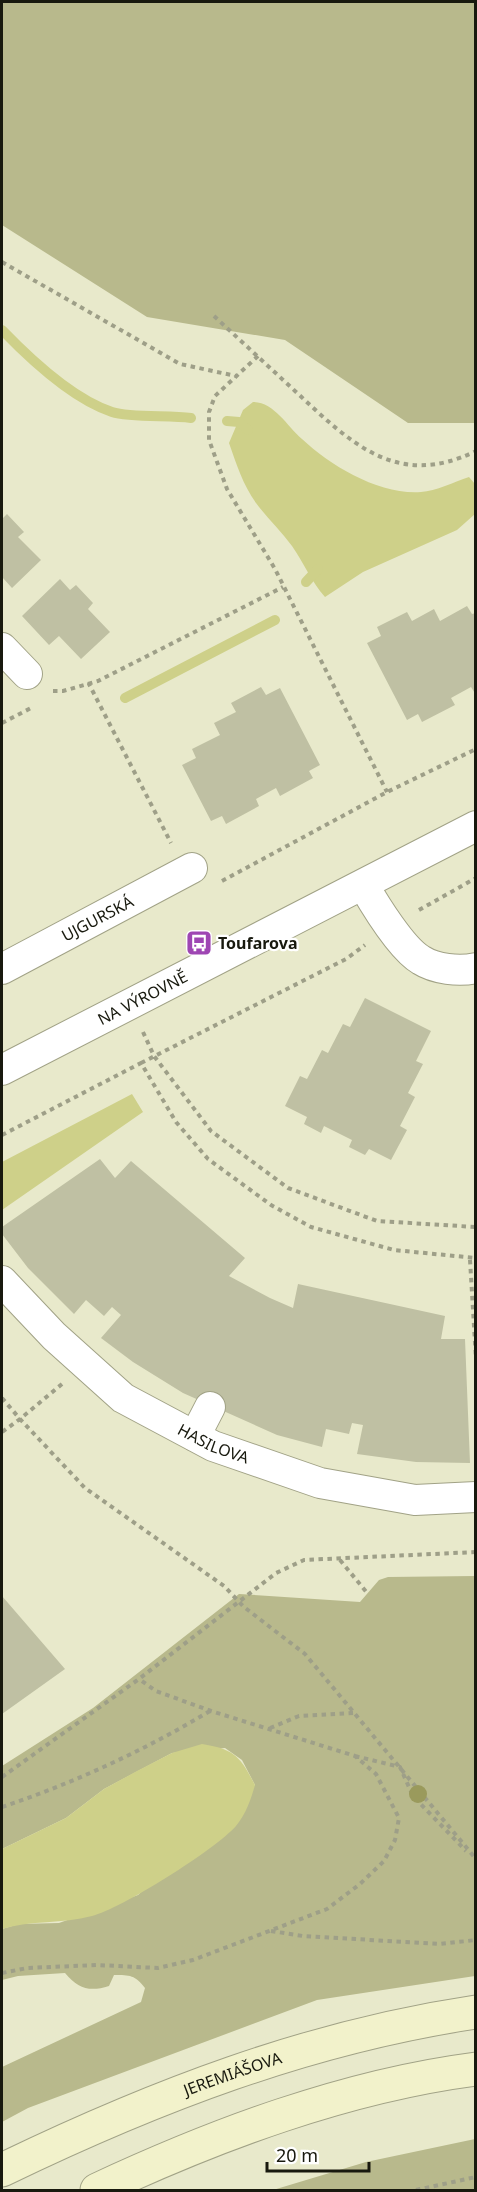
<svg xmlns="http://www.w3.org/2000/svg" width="477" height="2192" font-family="'Noto Sans',sans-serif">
	<rect width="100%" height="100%" fill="#e8e9cb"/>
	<path fill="#b8b98c" d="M2,2H475V423H408L285,340L147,317L2,225Z
		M475,1576V1976L317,2000L28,2108L2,2122V2067L141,2002L145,1988C135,1975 130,1975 114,1975L109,1986C90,1992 78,1989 65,1973L18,1976L2,1980V1929L19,1924L59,1923L138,1895L255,1785L242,1760L225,1748L172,1753L104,1789L66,1818L2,1849V1766L93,1708L239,1594L360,1602L379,1580L388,1577Z
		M475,2139V2190H273L366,2162Z"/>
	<path fill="#ced089" d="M253,402C274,402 287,426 302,439C331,466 379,495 421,492C436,491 454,482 469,477L475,484V514L457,530L363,572L325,597C311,581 304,563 292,546C281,531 267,518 256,503C243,485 236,463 229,443L243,410Z
		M132,1094L143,1112L2,1210V1162Z
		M202,1744C234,1749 240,1756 255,1785C251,1799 246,1814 236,1826C216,1849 121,1909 92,1916C62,1924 31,1920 2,1929V1849L66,1818L104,1789L137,1771L172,1753Z"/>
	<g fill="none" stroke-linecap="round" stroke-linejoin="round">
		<path stroke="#ced089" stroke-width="10" d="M2,330C30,359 72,399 112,412C131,418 169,415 191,418
			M227,421L239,422L248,430
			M306,582L318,569
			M125,698L275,620"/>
	</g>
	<path fill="#bfc0a3" d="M7,514L24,532L18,537L41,560L12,588L2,577V519Z
		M60,579L70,590L76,585L93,603L88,609L110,632L81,659L59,636L49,645L22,616Z
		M467,606L472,614L476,613V695L471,687L451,698L455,705L422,722L418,714L407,720L367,643L381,636L377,627L407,612L412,621L434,609L440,621Z
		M261,687L266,695L280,688L320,765L309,771L313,778L280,796L276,788L256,799L259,806L226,824L222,816L211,821L182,765L196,758L192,749L220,735L214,723L236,712L231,703Z
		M365,998L431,1031L416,1061L423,1064L408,1093L415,1097L400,1126L407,1130L391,1160L369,1149L365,1155L349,1147L352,1140L324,1126L321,1133L304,1124L307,1117L285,1106L300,1076L307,1079L322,1050L328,1053L343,1024L350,1027Z
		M100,1159L115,1178L131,1161L245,1258L229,1276L270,1298L293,1308L298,1284L445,1316L441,1339H465L470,1463L416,1462L357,1454L363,1425L352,1423L349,1434L326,1429L322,1447L277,1435L183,1393L133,1362L101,1338L121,1315L112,1307L104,1316L86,1300L74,1314L28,1268L2,1234V1227Z
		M2,1596L65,1669L2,1714Z"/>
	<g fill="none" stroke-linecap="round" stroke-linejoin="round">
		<defs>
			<g id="street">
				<path d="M2,648L27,674"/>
				<path d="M364,886C375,905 402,949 421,960C435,969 459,972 476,968"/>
				<path id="s1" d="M2,969L192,868"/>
				<path id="s2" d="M2,1070L476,826"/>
				<path id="s3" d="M2,1281L54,1336L123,1398L213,1446L320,1483L415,1500L476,1497"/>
				<path d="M195,1436L210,1407"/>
			</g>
			<g id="secondary">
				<path id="s4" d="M2,2170C153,2097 308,2037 476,2012"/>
				<path d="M97,2190C215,2135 345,2086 476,2069"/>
			</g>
		</defs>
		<use href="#street" stroke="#a1a286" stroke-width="32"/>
		<use href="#secondary" stroke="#a1a286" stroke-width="35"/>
		<path stroke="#9e9f88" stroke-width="4" stroke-dasharray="4.5 4.5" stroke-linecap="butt" d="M2,262L180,364L236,376
			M214,316C241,341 268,366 295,391C350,442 396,490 476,451
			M258,356L215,396L209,412V440L227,489L275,569L387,792
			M91,684H89L171,843
			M53,691H63L98,681L283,587
			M2,723L33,707
			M222,881L387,792L476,749
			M419,910L476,878
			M143,1032L154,1056L211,1131L288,1188L377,1221L476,1227
			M141,1063L346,959L365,945
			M2,1135L141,1063L176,1122L208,1159L271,1205L311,1227L394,1250L476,1258
			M470,1260L476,1359
			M62,1384L20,1419L85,1488L224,1586L244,1607L305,1654L476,1859
			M2,1398L20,1419L2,1432
			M340,1560L368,1594
			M270,1728L299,1716L355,1713
			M355,1756L400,1767L413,1796L466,1851
			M2,1777L139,1679L276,1573L304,1560L476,1552
			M2,1807C74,1783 145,1750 210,1711
			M271,1931L303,1936L440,1944L476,1940
			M2,1973L27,1968L97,1965L158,1968L193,1960L327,1909L360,1884L384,1861L395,1840L399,1818L376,1774L355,1756L211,1711L156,1691L139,1679
			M416,2190L476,2177"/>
		<use href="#street" stroke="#fff" stroke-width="30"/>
		<use href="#secondary" stroke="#f2f2cb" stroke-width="33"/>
	</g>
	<circle fill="#9a9a5c" cx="418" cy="1794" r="9"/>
	<defs>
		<symbol id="bus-square" viewBox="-11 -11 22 22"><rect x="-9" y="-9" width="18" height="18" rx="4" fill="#9e46b3" stroke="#fff"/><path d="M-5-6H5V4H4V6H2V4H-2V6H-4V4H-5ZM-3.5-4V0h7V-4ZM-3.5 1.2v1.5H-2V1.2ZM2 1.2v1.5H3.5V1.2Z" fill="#fff"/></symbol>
	</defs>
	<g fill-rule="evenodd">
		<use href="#bus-square" x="184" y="928" width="30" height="30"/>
	</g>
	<g text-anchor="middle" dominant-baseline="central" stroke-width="4.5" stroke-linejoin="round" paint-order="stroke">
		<g font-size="16" fill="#18190e" stroke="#fff">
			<text stroke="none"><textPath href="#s1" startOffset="108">UJGURSKÁ</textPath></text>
			<text stroke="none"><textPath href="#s2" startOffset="158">NA VÝROVNĚ</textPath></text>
			<text stroke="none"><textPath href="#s3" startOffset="270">HASILOVA</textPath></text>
			<text stroke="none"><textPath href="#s4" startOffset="250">JEREMIÁŠOVA</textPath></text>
		</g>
		<g font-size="16" font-weight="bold" fill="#18190e" stroke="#fff" text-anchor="start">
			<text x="218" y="943">Toufarova</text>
		</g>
	</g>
	<rect width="477" height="2192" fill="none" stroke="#18190e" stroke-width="6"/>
	<path d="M267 2162v9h102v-9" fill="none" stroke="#18190e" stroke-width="3"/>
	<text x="276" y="2162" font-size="18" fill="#18190e" stroke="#ffffff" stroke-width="4.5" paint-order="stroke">20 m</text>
</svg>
